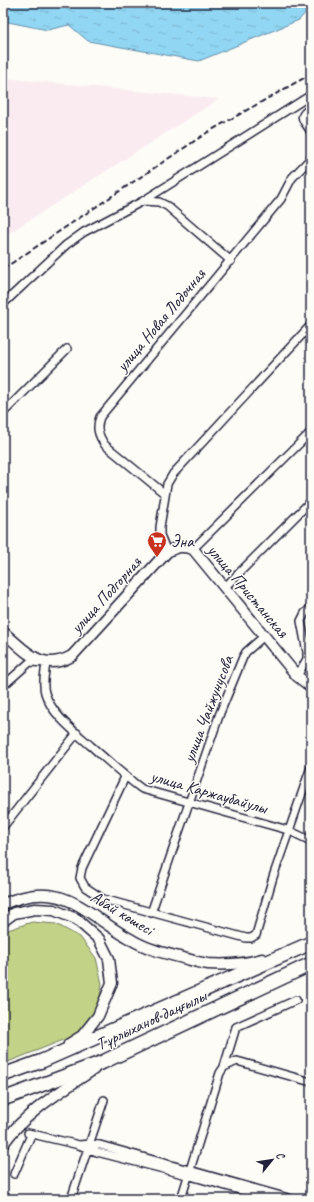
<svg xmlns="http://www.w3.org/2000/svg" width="314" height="1202" font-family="Caveat,sans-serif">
	<defs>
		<pattern id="water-ripples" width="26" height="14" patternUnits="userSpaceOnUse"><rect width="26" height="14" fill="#91d6f2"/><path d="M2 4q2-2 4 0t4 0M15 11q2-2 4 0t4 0" fill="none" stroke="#7db7d0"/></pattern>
	</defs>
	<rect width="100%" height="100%" fill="#fdfcf7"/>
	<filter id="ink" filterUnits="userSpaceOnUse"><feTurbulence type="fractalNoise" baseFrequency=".025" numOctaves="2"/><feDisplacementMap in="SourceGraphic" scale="8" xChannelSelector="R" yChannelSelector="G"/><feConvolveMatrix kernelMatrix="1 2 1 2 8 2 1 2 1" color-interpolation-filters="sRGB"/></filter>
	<g filter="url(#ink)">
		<path fill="#faebf1" d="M3,78L219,99L3,237Z"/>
		<path fill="#c2d286" stroke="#727a60" d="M32,922L56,924L80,937L96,958L102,984L99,1002L89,1023L71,1037L3,1064V935L8,930Z"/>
		<path fill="url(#water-ripples)" stroke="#658ea9" d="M3,3H311V7L299,20L199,61L88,41L69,25L48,30L3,21Z"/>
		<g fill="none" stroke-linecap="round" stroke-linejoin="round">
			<defs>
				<path id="street" d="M311,108C295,117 305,121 311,132
					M143,201L311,95
					M3,304L66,245L84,232L143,201L159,202L167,206L231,261
					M3,413L67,349
					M165,494L105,445C98,435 96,428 100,417L281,199L292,178L311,158
					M193,549L311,432
					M167,552L160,535V527L167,484L173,474L311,325
					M224,588L311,501
					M297,676L307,659V652L301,621L305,613L311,608
					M3,686L30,662L46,663C45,673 42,683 45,693C52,715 74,731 91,746C108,761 124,776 142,789L288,830L311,841
					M125,777L82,868L80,878L85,887L103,899L246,938H251L256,935L273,877L311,767
					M3,827L77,733
					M151,913L220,713L243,657L246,652L264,636
					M224,1067L236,1027L296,1000
					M28,1133L79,1145L97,1152L187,1175L271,1199
					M79,1145L90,1144L100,1145L292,1199
					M14,1174L31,1135
					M71,1199L104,1100
					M181,1199L220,1073L224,1067L237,1061L311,1082"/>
				<path id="secondary" d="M3,632C26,651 41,673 72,656L167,552C176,547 183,545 193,549L297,676L311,687
					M3,904C64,877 84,914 132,940C149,950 168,954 187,959C193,961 201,963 208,964C225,965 245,964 262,959
					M3,921L14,913L35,909L54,910L76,919L99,939L109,959L112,983L98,1016L82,1036L69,1044
					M3,1144C24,1113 63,1090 94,1069"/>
				<path id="highway" d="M3,1075L42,1061L311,943
					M3,1099L103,1062L311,964"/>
			</defs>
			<use href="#street" stroke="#22223b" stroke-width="10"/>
			<use href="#secondary" stroke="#22223b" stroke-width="13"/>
			<use href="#highway" stroke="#22223b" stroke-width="16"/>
			<use href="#street" stroke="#fdfcf7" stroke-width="7"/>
			<use href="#secondary" stroke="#fdfcf7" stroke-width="10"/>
			<use href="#highway" stroke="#fdfcf7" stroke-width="13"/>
			<path stroke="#22223b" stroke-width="2" stroke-dasharray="6 3" stroke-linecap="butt" d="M3,269L208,132L311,74"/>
		</g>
	</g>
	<defs>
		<symbol id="supermarket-pin" viewBox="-11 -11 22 30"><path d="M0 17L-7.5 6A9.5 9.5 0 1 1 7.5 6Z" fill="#c8321e" stroke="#fdfcf7"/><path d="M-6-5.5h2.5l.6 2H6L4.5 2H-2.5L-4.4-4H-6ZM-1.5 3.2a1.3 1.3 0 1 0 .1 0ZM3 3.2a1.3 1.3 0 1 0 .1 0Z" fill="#fff"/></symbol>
	</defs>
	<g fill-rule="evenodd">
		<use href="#supermarket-pin" x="146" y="530" width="22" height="30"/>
	</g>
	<g text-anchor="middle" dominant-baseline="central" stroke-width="3" stroke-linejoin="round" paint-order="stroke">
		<g font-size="17" fill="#22223b" stroke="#fdfcf7">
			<text transform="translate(161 320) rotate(-50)">улица Новая Лодочная</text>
			<text transform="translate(248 591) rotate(50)">улица Пристанская</text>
			<text transform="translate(106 595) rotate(-48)">улица Подгорная</text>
			<text transform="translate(208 709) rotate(-69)">улица Чайжунусова</text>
			<text transform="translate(209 792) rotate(16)">улица Каржаубайулы</text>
			<text transform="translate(122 913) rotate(31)">Абай көшесі</text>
			<text transform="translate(151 1020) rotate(-25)">Тұрлыханов даңғылы</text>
		</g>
		<g font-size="17" fill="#22223b" stroke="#fdfcf7" text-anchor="start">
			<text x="171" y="541">Эна</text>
		</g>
	</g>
	<rect width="314" height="1202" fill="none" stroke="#fdfcf7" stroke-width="16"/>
	<rect x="8" y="8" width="298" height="1186" fill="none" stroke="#22223b" stroke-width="1.5" filter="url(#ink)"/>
	<g transform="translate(272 1160) rotate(60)" stroke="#fdfcf7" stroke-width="3" paint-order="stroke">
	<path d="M0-3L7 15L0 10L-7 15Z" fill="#22223b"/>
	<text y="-6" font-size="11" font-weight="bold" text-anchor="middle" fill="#22223b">С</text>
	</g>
</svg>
